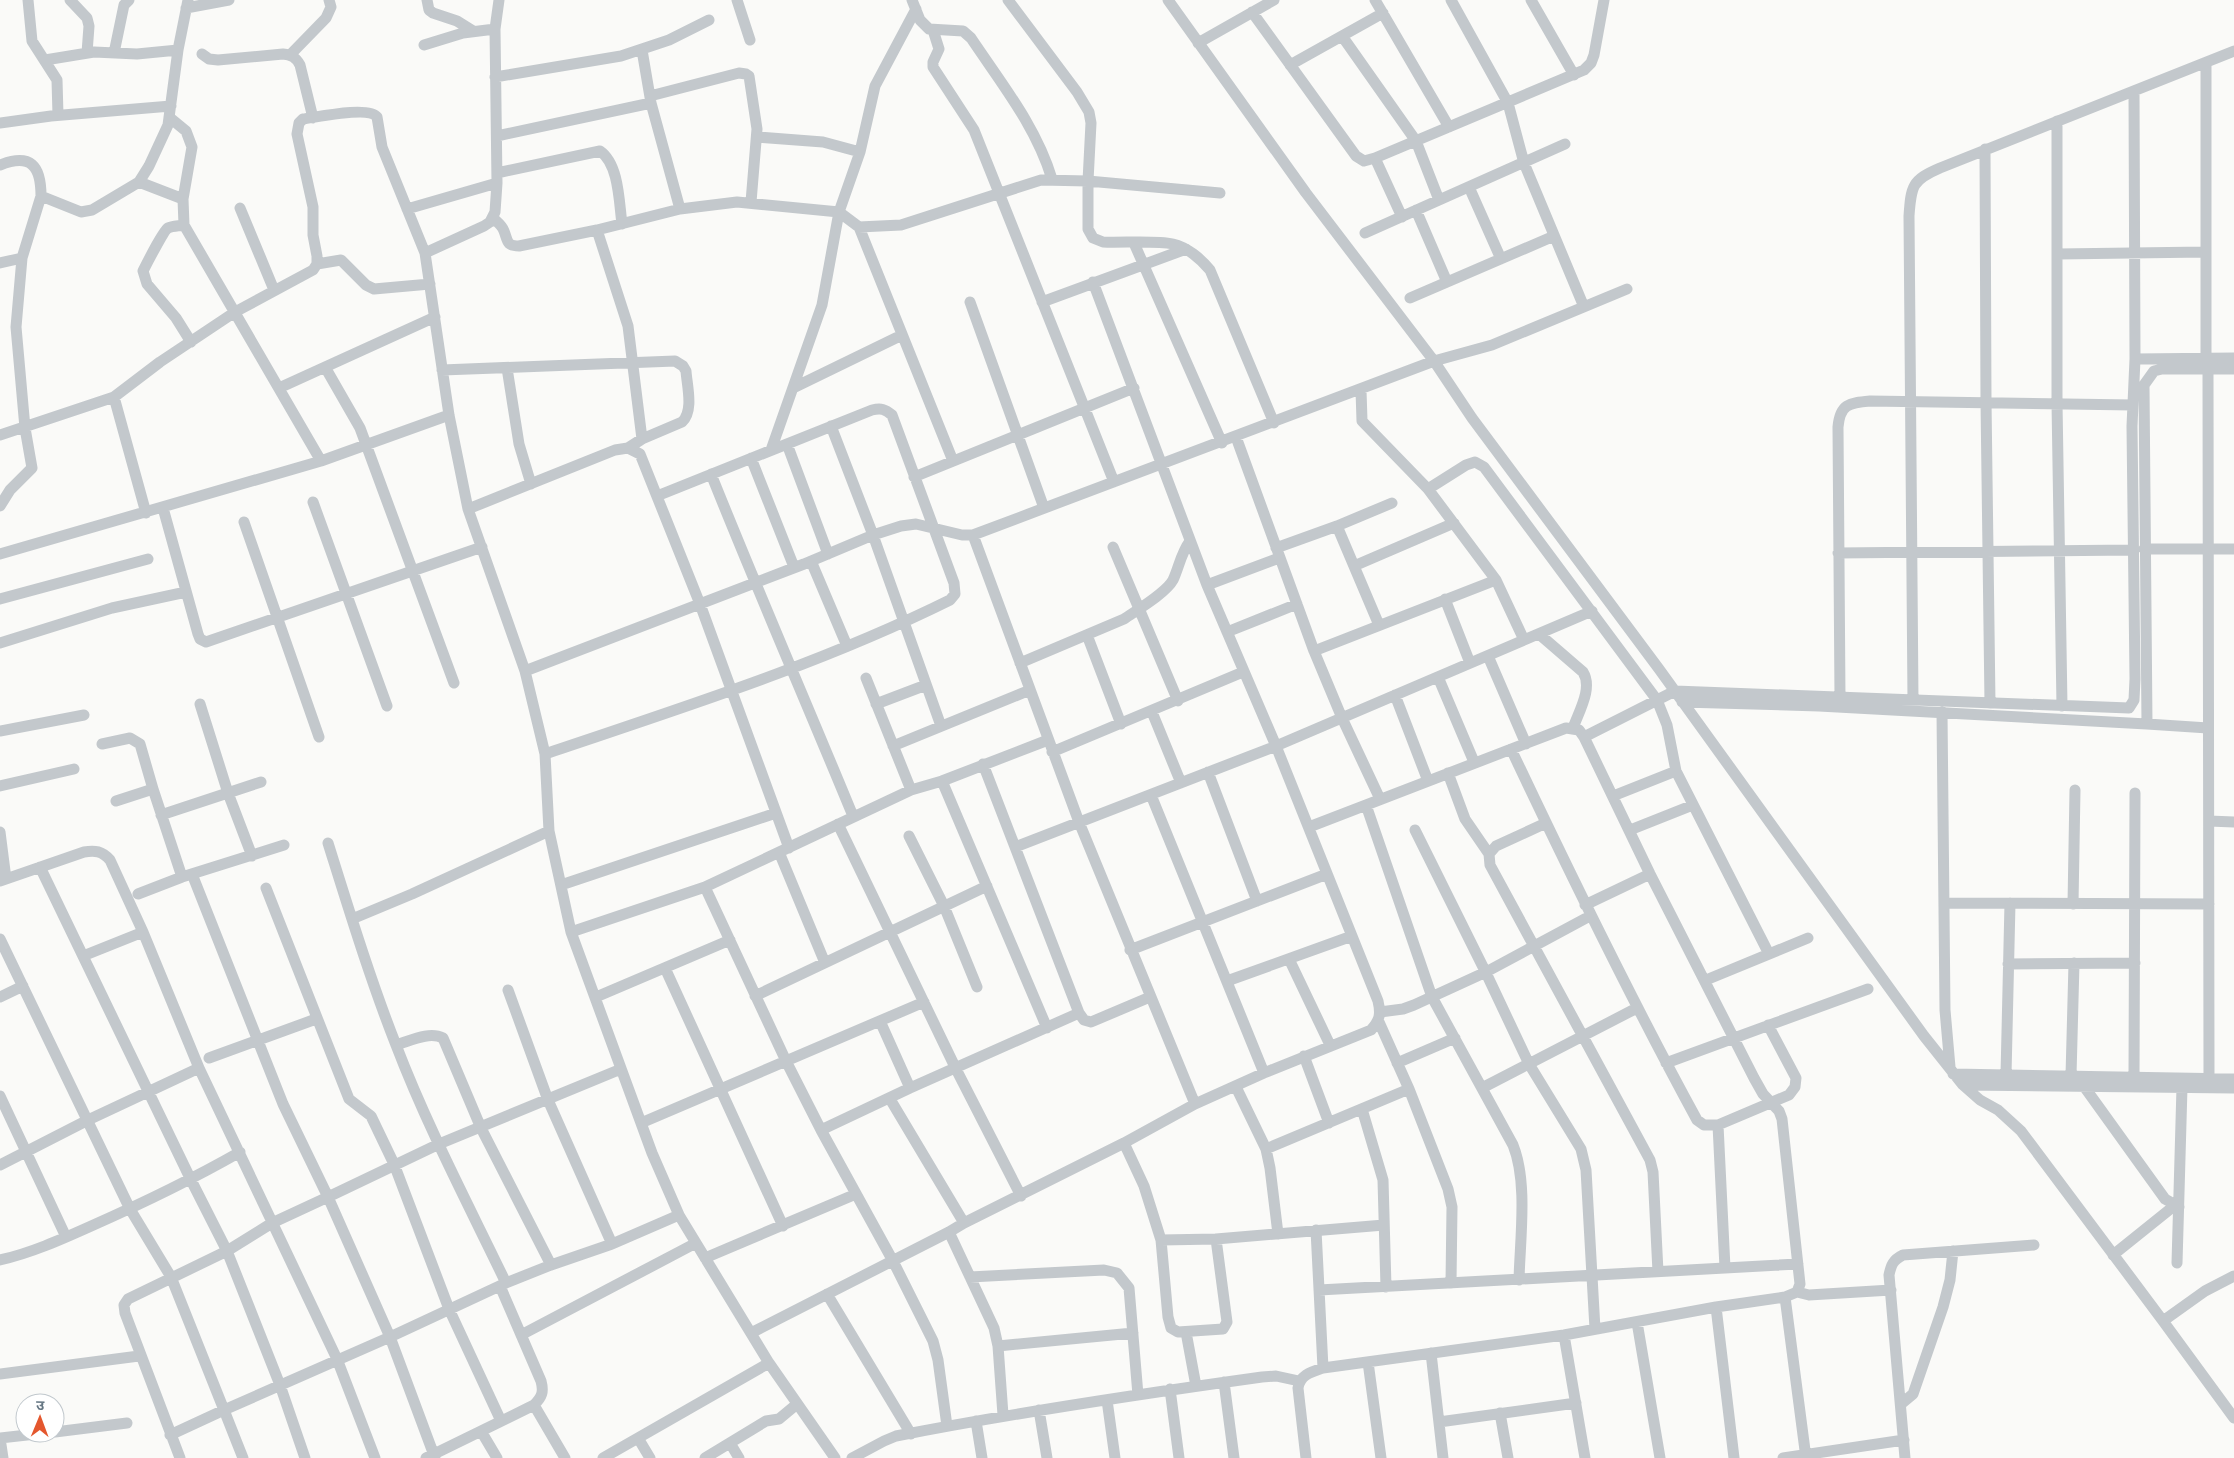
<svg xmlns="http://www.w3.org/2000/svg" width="2234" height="1458" font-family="Karla,'Noto Sans Devanagari',sans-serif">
	<rect width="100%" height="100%" fill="#fafaf8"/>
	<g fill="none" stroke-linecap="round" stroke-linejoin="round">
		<path stroke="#c3c8cc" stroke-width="11" d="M28,0L32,41L57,80L58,115
			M70,0L87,18L89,26L87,53
			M427,0L429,10L433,13L457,21L473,31
			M737,0L750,40
			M912,0L920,20L929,29L963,31L971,38C1001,83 1036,126 1052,179
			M1008,0L1077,92L1089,112L1091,123L1088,181V229L1093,238L1103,242C1122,243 1155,240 1173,244C1187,247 1201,259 1210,270L1274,423
			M1168,0L1306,193L1434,361L1472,418L1659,669L1924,1036L1963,1085L1980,1100L1998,1110L2021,1131L2163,1321L2234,1418
			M1375,0L1449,127
			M1451,0L1508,103L1524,163L1584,307
			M1531,0L1574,75
			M186,8L229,0
			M1252,12L1356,156L1364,161L1375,158L1584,70L1591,63L1594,55L1604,0
			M933,30L939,49L933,62V67L974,130L1114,482
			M1342,36L1416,141L1439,200
			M1198,43L1274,0
			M424,45L463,33L495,29
			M642,50L651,103L680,209
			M114,53L124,5L129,0
			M202,54L209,59L218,60L283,54C291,55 296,57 300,65L313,118
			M290,55L326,18L331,7L329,0
			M45,60L94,52L137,54L178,50
			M2206,63V358
			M1290,65L1383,13
			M495,77L621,56L669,40L709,20
			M2134,91L2135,359
			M650,96L739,73L746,74L749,76L757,129L751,202
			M169,117L186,131L192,147L183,199L184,225L321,461
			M2057,121V403L2062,706
			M0,123L51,116L171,106
			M497,136L651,103
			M757,137L823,142L860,152
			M1985,149L1986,401L1990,703
			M1375,158L1402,217
			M0,165C31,153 41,166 41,196L22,258L16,327L25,428L32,468L10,490L0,506
			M497,173L600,151C619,164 619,202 622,224
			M139,182L183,199
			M1469,187L1501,259
			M41,196L81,212L92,210L139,182L149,166L168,125L178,50L188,0
			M240,208L274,290
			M407,209L497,183
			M1416,210L1447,282
			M493,218C497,222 502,225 504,231C508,241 506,246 519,246L597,230L680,209L737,202L839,212L859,227L953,461
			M184,225C179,226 172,226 168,228C164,230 146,265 143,271L147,284L176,318L191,342
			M859,227L901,225L1041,180L1088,181L1220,193
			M597,230L628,326L642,439
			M1365,233L1565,144
			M1134,243L1222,443
			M425,253L484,226L490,222L495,212L497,183L495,29L499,0
			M2058,254L2205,252
			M0,263L22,258
			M317,264L341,260L366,285L374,289L430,284
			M1410,298L1554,236
			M970,302L1044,508
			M1042,302L1186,249
			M325,367L360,428L454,683
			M507,368L519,444L531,484
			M442,370L675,361L683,366L686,371C687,386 694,411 682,422L642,439L628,448
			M2208,370L2209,1078
			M279,388L435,317
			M793,388L902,335
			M1361,390L1362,421L1428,489L1496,580L1524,640
			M114,397L146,513
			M831,426L873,535L941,726
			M0,435L114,397L160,362L235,312L313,270L317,264V256L313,235V207L297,134L299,123L303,119C318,117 369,106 377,117L382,147L425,253L449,415L468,509L525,671L545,754L549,831L571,932L652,1153L679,1215L769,1363L835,1458
			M1236,437L1314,651L1342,718L1380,799
			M787,444L828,554
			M771,450L822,305L839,212L860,152L875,86L916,9
			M751,458L794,567
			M711,474C757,589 806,702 853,816
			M914,477L1134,388
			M1428,489L1466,465L1475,462L1484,467L1657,700L1667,725L1676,771L1769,954
			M313,502L387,706
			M163,508L198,634L200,639L206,642L482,547
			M468,509L615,450L628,448L640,454L700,604L789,848
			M244,522L319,737
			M1337,526L1379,625
			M973,535L1079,822L1195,1104
			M1113,547L1178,701
			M1276,548L1337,526L1392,503
			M2144,549H2234
			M1838,553L2133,550
			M0,554L321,461L449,415
			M811,561L847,646
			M1354,566L1454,523
			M1207,585L1279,558
			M0,599L148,559
			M1445,599L1470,663
			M1227,632L1297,604
			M1539,634L1583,672C1593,688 1579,711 1573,728
			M1087,635L1121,724
			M0,643L112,608L186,592
			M1314,651L1496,580
			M1488,656L1526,744
			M1020,663L1124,619C1137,610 1166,593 1173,580C1179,567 1181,553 1190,541
			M525,671L804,564L873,535L901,526L916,524L962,535H973L1434,361L1492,345L1627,289
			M1438,677L1474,762
			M866,678L911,790
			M1395,695L1428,781
			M1840,697L1838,427C1840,404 1849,403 1870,401L2133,405
			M1913,700L1909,216C1911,186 1912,180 1940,168L2234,51
			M1682,702L1819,706L2147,724L2144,385L2154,371L2162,369H2234
			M200,704L228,793L252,856
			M876,704L926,685
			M1152,712L1181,783
			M1942,712L1945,1010L1950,1067
			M2147,724L2208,728
			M0,731L84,715
			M1584,737L1675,691L2129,708L2134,700L2135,679L2132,426L2135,359L2234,358
			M102,744L130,738L140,744L153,789L182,877
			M893,746L1030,690
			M1511,749C1570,874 1631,999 1697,1120L1704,1125H1718L1789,1095L1795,1087L1796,1078L1768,1025
			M1052,752L1243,672
			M545,754C681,708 821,664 950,600L955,594L954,583L892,415C885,409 881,408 872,410L657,496
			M983,764L1079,1013L1084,1020L1091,1022L1150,997
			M1208,772L1257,901
			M1448,773L1465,819L1489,854
			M942,781L1047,1028
			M0,786L74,769
			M1151,795L1264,1073
			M1613,796L1676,771
			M116,801L153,789
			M1366,805L1432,997L1513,1145C1528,1182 1520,1239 1519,1280
			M161,815L261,782
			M2209,821L2234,822
			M1546,823L1496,846L1489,854L1490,865L1650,1160L1653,1172L1658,1272
			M838,824L956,1069L1021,1196
			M1415,830L1487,975L1529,1064L1581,1149L1586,1170L1595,1329
			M1630,830L1693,805
			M0,832L6,879
			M909,836L944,906L977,987
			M328,843C349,910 370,979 396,1045C427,1126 468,1204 506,1283
			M1015,847L1276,746L1592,611
			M779,852L825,963
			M40,867L191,1180L227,1251L280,1385L305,1458
			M0,881L84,852C95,850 102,851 110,860L143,932L199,1068L337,1359L375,1458
			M561,885L776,813
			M705,887L786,1061L821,1130L893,1261L933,1341L938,1360L947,1426
			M266,888L349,1099L371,1116L394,1164L449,1309L501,1421
			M138,894L182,877L284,845
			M1945,903L2209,904
			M2073,904L2075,790
			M1585,905L1650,874
			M352,919L412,894L549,831
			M571,932L705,887L911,790L942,781L1048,740
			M0,939L130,1209L171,1277L224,1410L170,1435
			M1130,950L1327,874
			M83,956L143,932
			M1289,959L1330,1045
			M2008,964L2135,963
			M665,968L783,1226
			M1706,980L1808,938
			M1227,981L1352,936
			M508,990L548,1100L612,1244
			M755,996L987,886
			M0,997L23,986
			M596,997L730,940
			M1380,1012L1403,1009L1414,1005L1486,972L1590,916
			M880,1021L910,1088
			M1379,1022L1409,1089L1448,1189L1452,1207L1451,1283
			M396,1045C410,1041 429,1031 443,1038L481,1128L551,1265
			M1304,1056L1329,1123
			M209,1058L316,1019
			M1397,1063L1455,1038
			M1666,1063L1868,989
			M1953,1074L2234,1079
			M2006,1075L2010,903
			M2071,1076L2074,963
			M2134,1077L2135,793
			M1963,1085L2234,1088
			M2083,1085L2165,1199L2179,1207
			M1236,1087L1266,1149L1270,1168L1278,1234
			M1482,1088L1637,1008
			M0,1096L66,1237
			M890,1099L964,1223
			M1362,1109L1383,1180L1386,1287
			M641,1123L924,1002
			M1718,1125L1725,1268
			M821,1130L910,1088L1079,1013
			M1124,1143L1144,1186L1161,1240L1168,1317L1171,1328L1178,1332L1223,1329L1227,1322L1216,1239
			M1266,1149L1409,1089
			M0,1165L88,1120L199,1068
			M1316,1230L1323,1368
			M949,1232L994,1328L998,1346L1003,1415
			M1161,1240L1216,1239L1384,1225
			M2113,1255L2174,1206
			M705,1258L856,1194
			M0,1260C31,1253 60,1240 89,1227C141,1204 191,1180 240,1152
			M2177,1263L2182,1087
			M970,1277L1104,1270L1117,1273L1129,1288L1138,1395
			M1319,1290L1798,1264
			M1797,1292L1809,1295L1891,1290
			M827,1294L911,1434
			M1785,1297L1806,1458
			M1716,1307L1734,1458
			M2163,1321L2205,1291L2234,1276
			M1637,1322L1660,1458
			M1186,1332L1196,1386
			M751,1333L949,1232L964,1223L1124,1143L1195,1104L1264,1073L1371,1030C1380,1020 1381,1014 1378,1001L1276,746L1207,585L1093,282
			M521,1335L696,1243
			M1564,1335L1585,1458
			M998,1346L1133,1333
			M1431,1353L1443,1458
			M1368,1362L1381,1458
			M0,1374L139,1356
			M1224,1382L1234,1458
			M1170,1389L1179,1458
			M1107,1400L1115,1458
			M1901,1404L1913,1394L1943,1307L1950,1280L1953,1251
			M534,1405L565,1458
			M1039,1410L1047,1458
			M1500,1413L1508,1458
			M976,1421L982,1458
			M1439,1422L1576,1403
			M481,1431L497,1458
			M55,1432L127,1423
			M0,1438L45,1433
			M0,1438L3,1458
			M638,1438L650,1458
			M730,1443L739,1458
			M180,1458L125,1313L124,1305L128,1299L227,1251L272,1223L328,1197L283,1104L192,874
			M243,1458L224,1410L390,1337L506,1283L551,1265L612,1244L679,1215
			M426,1458L534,1405C542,1397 544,1392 541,1381L500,1286
			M435,1458L390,1337L328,1197L439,1144L621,1069
			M603,1458L769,1363
			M705,1458L766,1421L779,1419L797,1404
			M852,1458L884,1441L896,1436C1018,1412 1140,1394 1262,1377L1276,1376L1299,1381
			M1306,1458L1298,1388C1300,1375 1311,1372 1323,1368L1564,1335L1716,1307L1785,1297L1797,1292L1800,1284L1782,1119L1779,1111L1763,1094L1754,1078L1650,874L1584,737L1579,730L1566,728L1309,827
			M1783,1458L1904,1440
			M1905,1458L1889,1275C1891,1265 1893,1260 1903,1255L2034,1245"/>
	</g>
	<g transform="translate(40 1418) rotate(1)"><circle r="24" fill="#ffffff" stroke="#c1c8cd"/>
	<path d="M0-4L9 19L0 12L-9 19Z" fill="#e4572e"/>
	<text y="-8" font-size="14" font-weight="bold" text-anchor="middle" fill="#657683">उ</text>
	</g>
</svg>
